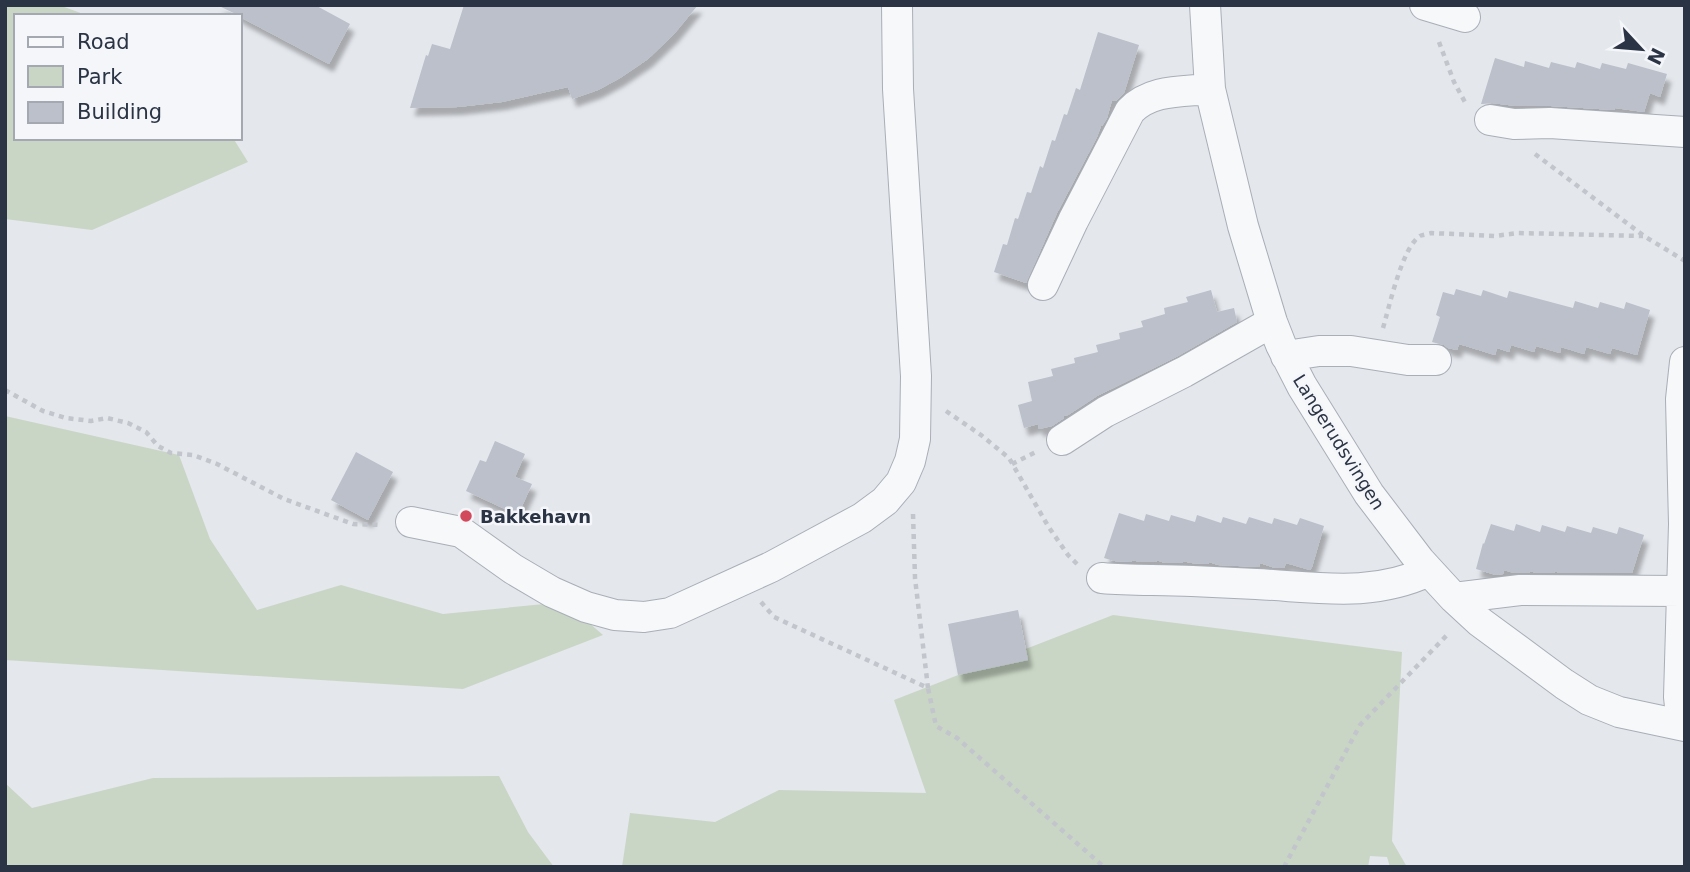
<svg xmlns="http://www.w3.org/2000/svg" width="1690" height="872" font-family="'DejaVu Sans',sans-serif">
	<defs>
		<filter id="shadow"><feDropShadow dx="4.5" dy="8" stdDeviation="2" flood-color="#0004"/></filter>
	</defs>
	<rect width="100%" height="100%" fill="#e4e7ec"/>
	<path fill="#c9d6c5" d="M5,5H59L86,15L104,16H16V138H233L248,162L92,230L5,219Z
		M5,416L179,455L210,539L257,610L341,585L443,614L565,602L603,635L463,689L5,660Z
		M1113,615L1402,652L1392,841L1407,867H1390L1387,857L1370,856L1368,867H622L630,813L715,822L779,790L926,793L894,700Z
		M499,776L528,832L554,867H15L5,864V783L32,808L153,778Z"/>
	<path fill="#bbc0ca" filter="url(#shadow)" d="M217,5H315L350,24L329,64L240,17V16Z
		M464,5H698L674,34L648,59L620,78L598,90L572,99L568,87L502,102L458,107L410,108L426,55L428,56L432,44L450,49Z
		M1098,32L1139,45L1124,93L1116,101L1112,100L1107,118L1102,126H1101L1097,137L1057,213L1026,283L994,272L1003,244L1007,245L1015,218L1018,219L1027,192L1031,193L1040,166L1043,168L1052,140L1055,141L1064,114L1067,115L1076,88L1080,90Z
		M1495,58L1524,67L1525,61L1549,68L1551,62L1575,68L1577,62L1600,69L1602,63L1626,69L1628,63L1667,74L1660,97L1650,93L1644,112L1615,108L1614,110L1551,106H1516L1492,103L1483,104H1481Z
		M1456,289L1481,296L1483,290L1507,298L1509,291L1573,308L1575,301L1598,308L1600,302L1624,309L1626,302L1650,310L1637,355L1612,348L1610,354L1586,347L1584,354L1561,347L1560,353L1536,346L1534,352L1511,345L1509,352L1497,348L1495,355L1459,344L1457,350L1448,348L1444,345L1432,342L1440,317L1436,315L1443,292L1454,295Z
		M1211,290L1217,312L1234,308L1237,322L1176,357L1097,396L1068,415L1063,416L1064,418L1052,426L1039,429L1038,424L1024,428L1018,405L1032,401L1028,382L1053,376L1051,369L1075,363L1074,358L1098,352L1096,345L1120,339L1119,333L1143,327L1141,321L1165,314L1164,308L1188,302L1186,297Z
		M495,441L525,454L515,477L532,484L518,515L466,491L480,460L486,462Z
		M356,452L393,472L368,520L331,500Z
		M1119,513L1144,521L1146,514L1169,521L1171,515L1195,522L1197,515L1221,523L1223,517L1246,524L1249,517L1272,524L1274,518L1297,525L1300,518L1324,526L1312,567L1310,570L1286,563L1284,568H1275L1260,563L1259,567L1218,565L1209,562L1208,564L1191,563L1183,561V563H1164L1157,560L1156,562H1140L1132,560L1131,562L1114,561L1104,558Z
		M1491,524L1514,531L1516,524L1540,532L1542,525L1565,532L1567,526L1591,533L1593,527L1617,534L1619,527L1644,535L1632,573H1559L1555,571L1554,573H1536L1530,571L1529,573H1514L1504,570L1503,574L1496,575L1476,569L1483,543L1484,544Z
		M1018,610L1028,660L958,675L948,624Z"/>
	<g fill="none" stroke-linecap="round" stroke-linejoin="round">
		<defs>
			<path id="minor" d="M1205,5L1210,89L1243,226L1272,322L1281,345L1302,386L1369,494L1420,561L1454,598L1480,622L1564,684L1589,700L1619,712L1685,726
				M1425,5L1465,17
				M1490,120L1514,124L1550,123L1685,132
				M1043,285L1073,221L1130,111C1151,89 1182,92 1210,89
				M1286,356L1319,351H1351L1408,360H1436
				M1062,440L1105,412L1184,372L1272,322
				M411,522L461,532L513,569L552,592L586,607L615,615L644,617L670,613L771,567L862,518L885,501L901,482L910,461L915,439L916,376L898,89L897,5
				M1102,578C1132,581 1162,579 1192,581C1214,582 1235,583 1256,584C1318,587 1371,598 1429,571
				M1454,598L1520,590L1682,591
				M1682,725L1679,697L1684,524L1681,399L1685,362"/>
		</defs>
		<use href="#minor" stroke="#a9aeb7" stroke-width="32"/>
		<path stroke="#c2c5cb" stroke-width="4.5" stroke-dasharray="5 5" stroke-linecap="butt" d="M1439,42L1454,82L1466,104
			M1535,154L1644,236L1685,261
			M1383,328C1389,308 1402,247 1420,236C1421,235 1429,234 1431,233L1495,236L1518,233L1643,236
			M5,390L43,411L66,418L91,421L107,418L128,423L146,432L158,446L171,453L193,455L217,464L284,499L353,524L382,525
			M946,411L981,435L1009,458L1048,526L1068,555L1077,564
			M1012,464L1036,452
			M913,514L915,578L928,688
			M761,602L774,617L928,688L936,726L957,738L1104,867
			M1284,867L1360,725L1449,633"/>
		<use href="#minor" stroke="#f7f8fa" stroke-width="30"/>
	</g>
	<circle fill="#d1495b" stroke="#f4f6f9" stroke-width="2.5" cx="466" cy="516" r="7"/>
	<g text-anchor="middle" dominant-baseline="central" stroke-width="5" stroke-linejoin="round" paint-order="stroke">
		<g font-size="18" fill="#2b3445" stroke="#f4f6f9">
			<text transform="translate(1339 442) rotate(58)">Langerudsvingen</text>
		</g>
		<g font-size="18" font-weight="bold" fill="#2b3445" stroke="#f4f6f9" text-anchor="start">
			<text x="480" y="516">Bakkehavn</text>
		</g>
	</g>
	<rect width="1690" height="872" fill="none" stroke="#2b3445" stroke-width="14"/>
	<rect x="14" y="14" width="228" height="126" fill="#f4f6f9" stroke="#a4a8b1" stroke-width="2"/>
	<rect x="28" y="37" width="35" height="10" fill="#f7f8fa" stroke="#a4a8b1" stroke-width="2"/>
	<text x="77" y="49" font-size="21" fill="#2b3445">Road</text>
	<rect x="28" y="66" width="35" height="21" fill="#c9d6c5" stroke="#a4a8b1" stroke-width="2"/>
	<text x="77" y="84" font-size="21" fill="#2b3445">Park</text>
	<rect x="28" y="102" width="35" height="21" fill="#bbc0ca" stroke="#a4a8b1" stroke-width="2"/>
	<text x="77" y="119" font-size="21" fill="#2b3445">Building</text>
	<g transform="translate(1641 49) rotate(116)" stroke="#f4f6f9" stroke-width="5" paint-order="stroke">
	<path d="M0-5L12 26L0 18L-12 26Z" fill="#2b3445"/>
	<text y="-10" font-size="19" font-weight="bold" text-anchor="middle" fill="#2b3445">N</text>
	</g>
</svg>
